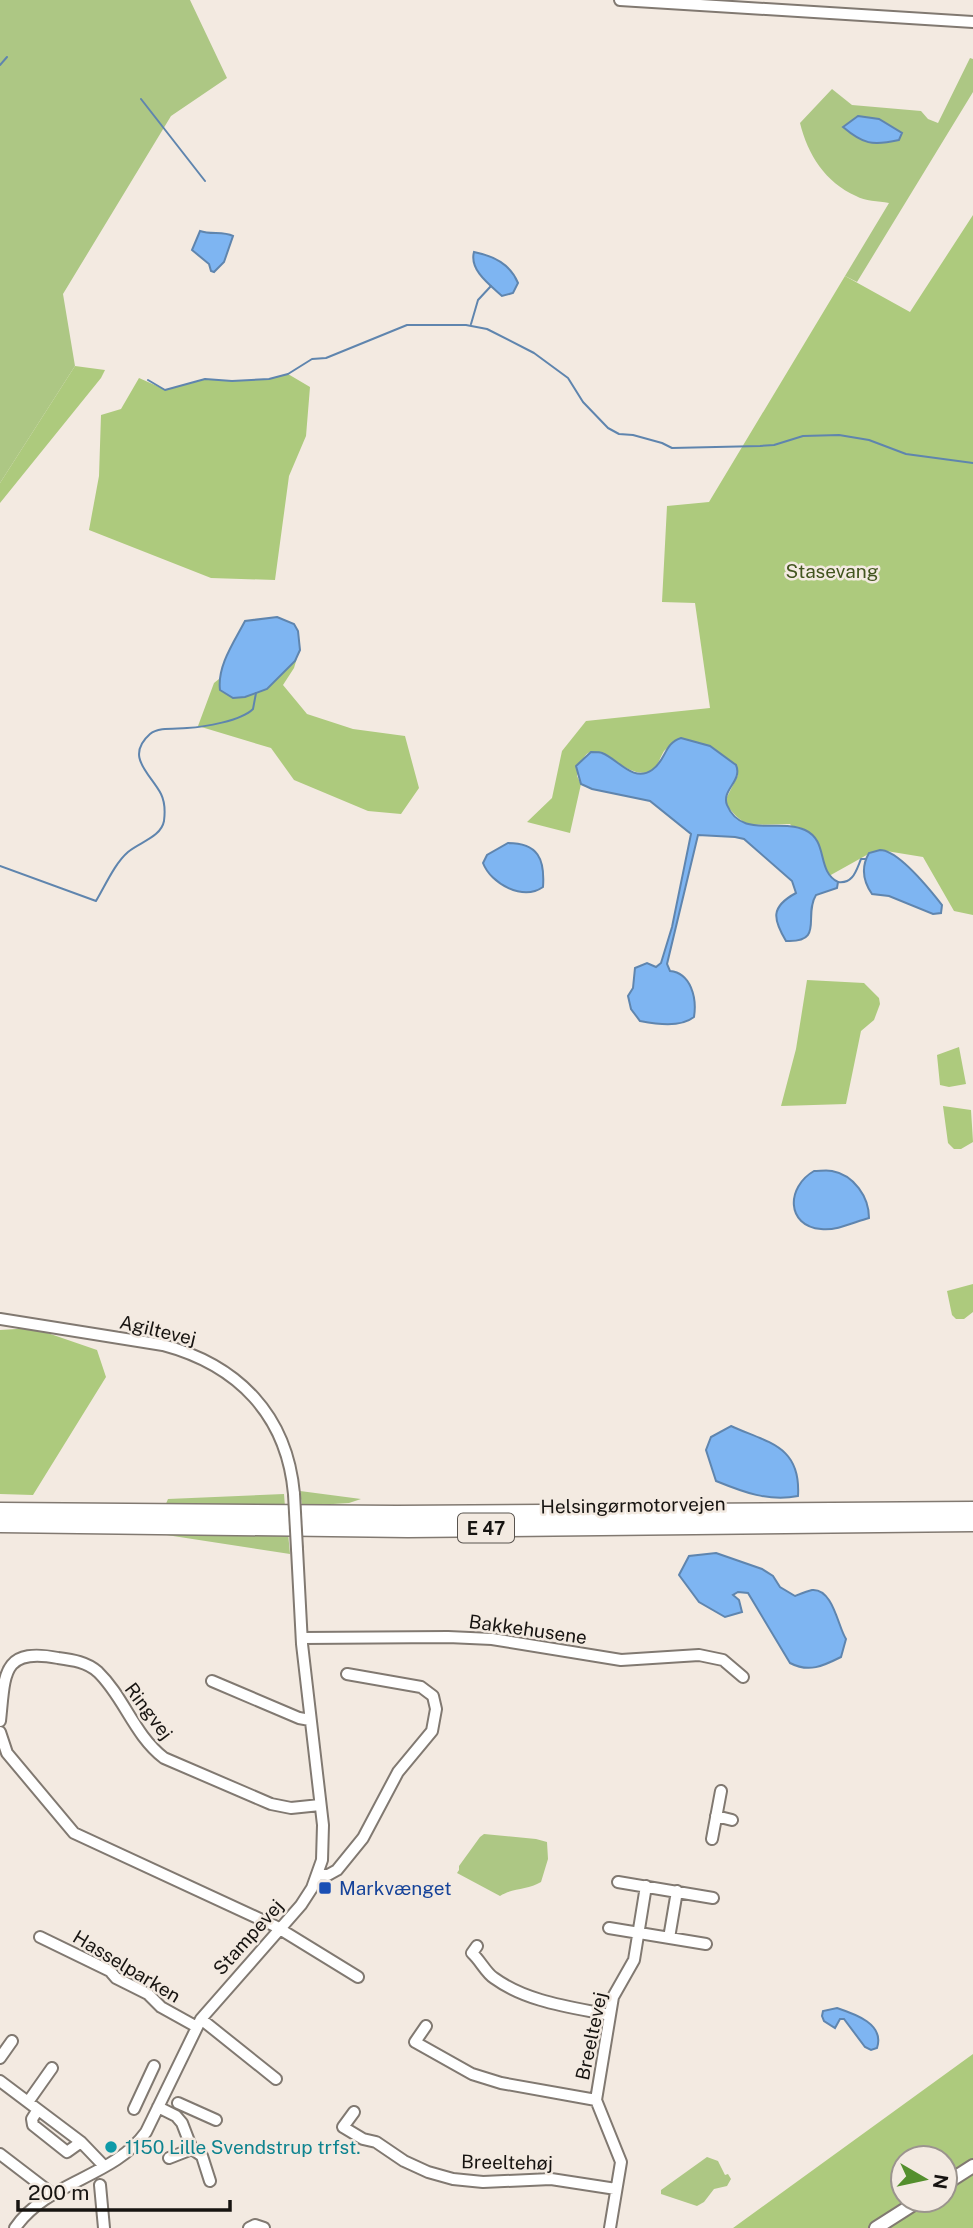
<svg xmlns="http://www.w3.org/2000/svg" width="973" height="2228" font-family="'Public Sans',sans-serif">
	<rect width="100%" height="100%" fill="#f3eae1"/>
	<path fill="#adc784" d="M0,0H190L227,78L171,116L63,294L75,366L0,483Z
		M970,58L973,59V92L857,282L845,276L889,203C878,201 865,201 856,196C825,182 808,155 800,123L832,89L852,105L921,111L928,119L938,123Z
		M300,1491L361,1499L349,1503L302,1506Z
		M284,1494L285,1507L165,1506L168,1499Z
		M288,1533L290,1554L160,1534Z
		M484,1834L536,1839L547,1842L548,1859L541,1882C528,1890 512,1888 500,1896L457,1873L459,1870V1866L480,1837Z
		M707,2157L718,2161L725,2175L728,2174L731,2179L727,2186L714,2189L704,2202L697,2206L661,2194V2190Z"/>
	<path fill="#adca7d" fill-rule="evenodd" d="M973,215V915L954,911L923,857L880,850L872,852L829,876L824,864L790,824L747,825L736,816L727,806L726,799L738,775L710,746L681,738C676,742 669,746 664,751C659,759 658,769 648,772C627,779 597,739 585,756C581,761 579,770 577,776L581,784L570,833L527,822L552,798L562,751L586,721L710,708L695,603L662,602L667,506L709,502L845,276L910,312Z
		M75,366L105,370L101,378L0,503V483Z
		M288,374L310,387L306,436L289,476L275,580L211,578L89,530L99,476L101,415L121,409L139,378L166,390L205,379L232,381L269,379Z
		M297,658L294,668L283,685L307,714L353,729L405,736L419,788L401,814L368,811L294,780L271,748L198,726L214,683L219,679L221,690L267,689Z
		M807,980L864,983L879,998L880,1004L874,1020L861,1031L846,1104L781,1106L796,1049Z
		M959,1047L966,1084L949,1087L940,1085L937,1055Z
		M943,1106L971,1110L973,1142L961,1149H954L948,1143Z
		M973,1284V1312L964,1319H956L952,1315L947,1291Z
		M33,1328L97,1350L106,1377L33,1495L0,1494V1330Z
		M973,2054V2228H733ZM903,2158H945V2200H903Z"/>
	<path fill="#7eb5f2" stroke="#5f85ae" stroke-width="2" d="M858,116L879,119L902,133L899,140C872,146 863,144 843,127Z
		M200,231C211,235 223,231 233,236L224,262L214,272L211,271L209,264L192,250Z
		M474,252C494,256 510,264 518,283L513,293L502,296C490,285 469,270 474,252Z
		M277,617L294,624L298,631L300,650L295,661L267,689L245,697L233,698L220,690C217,666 234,642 245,621Z
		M681,738L710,746L736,765C743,781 721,790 727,805C741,839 780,818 805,830C829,841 816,871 838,882L837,888L816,895C803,916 825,943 786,941C773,919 770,907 796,893L792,881L744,839L735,837L698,835L667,964L670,971C691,973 697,998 694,1017C680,1028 656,1024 640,1021L631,1009L628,996L633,988L635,968L647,963L656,967L661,963L672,927L691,834L650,801L592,789L581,784L576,766L591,752C593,752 601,752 602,753C618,759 633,783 652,770C666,761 664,743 681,738Z
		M508,843C538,843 545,859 543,887C523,901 491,884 483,863L487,855Z
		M880,850C899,850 931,891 942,905L941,913L933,914L889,896L872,894C863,881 861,867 869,853Z
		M814,1171C820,1171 827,1170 832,1171C854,1175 869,1197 869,1218C854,1222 837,1231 821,1229C786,1226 786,1187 814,1171Z
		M731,1426C769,1443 801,1446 798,1496C769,1502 743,1492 716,1481L706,1450L711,1437Z
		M716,1553L762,1569L773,1576L780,1587L795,1596C800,1594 807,1591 812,1590C833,1588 838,1627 846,1639L841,1657C823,1666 809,1673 790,1663L748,1593L738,1592L733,1595L739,1600L742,1612L725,1617L699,1602L679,1575L689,1556Z
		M837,2008C855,2014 885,2024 877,2048L871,2050L865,2047L844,2019H840L835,2028L824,2021L822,2016L823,2011Z"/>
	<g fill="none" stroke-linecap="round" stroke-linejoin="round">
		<path stroke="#5f85ae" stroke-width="2" d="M0,65L7,57
			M141,99L205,181
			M471,324L478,300L491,286
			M148,380L165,390L205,379L232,381L269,379L288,374L312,359L326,358L407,325H466L487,329L534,353L568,378L583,402L608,428L619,434L633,435L662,443L672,448L760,446L774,445L803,436L839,435L869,440L906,454L973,463
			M0,866L96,901C105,886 115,863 128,852C140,842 161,837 164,821C165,813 165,802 161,794C151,774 124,757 150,734C158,727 176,729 187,728C204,727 241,721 253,709L256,693
			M838,882C853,884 856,871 861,859H866"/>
		<defs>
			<path id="minor" d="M620,0L973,22
				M0,1319L163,1345C238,1365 287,1415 294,1494
				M302,1638L448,1637L492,1639L621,1660L699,1655L723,1660L743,1677
				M212,1681L299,1718L310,1720
				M0,1721C5,1675 1,1647 58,1658C73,1660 87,1662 98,1672C124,1697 134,1735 164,1758L271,1804L291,1808L320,1805
				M0,1732L7,1753L74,1833L275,1926L358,1977
				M716,1816L732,1820
				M712,1839L721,1791
				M318,1874L328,1875L337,1870L363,1838L398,1772L432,1731L436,1709L433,1696L421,1687L347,1674
				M618,1882L713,1898
				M609,1928L706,1944
				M40,1937L110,1971L116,1978L148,1994L161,2007L197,2027
				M669,1938L677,1891
				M477,1946L472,1953C480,1960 486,1973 494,1978C527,2002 571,2007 610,2015
				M201,2019L276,2079
				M426,2026L415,2042L472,2074L501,2083L596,2100
				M0,2058L12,2041
				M0,2081L81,2142L104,2166
				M28,2102L52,2068
				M178,2103L216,2120
				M158,2107L176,2116L182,2123L192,2149L202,2156L210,2181
				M134,2109L154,2066
				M37,2111L32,2119L33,2125L67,2152L81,2142
				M354,2112L343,2127L363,2139L376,2142L404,2161L428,2172L453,2179L483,2182L551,2179L616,2189
				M0,2154L51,2193
				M169,2158L192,2149
				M100,2185L104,2228
				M15,2228C47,2181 113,2178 146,2132L201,2019L301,1905L312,1888L322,1860L323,1825L302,1644L297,1549
				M249,2228L255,2225L264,2228
				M610,2228L621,2162L596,2100L613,1997L634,1960L646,1886"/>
			<path id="major" d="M945,2184L973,2166
				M876,2228L920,2200"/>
			<path id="highway" d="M0,1511L397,1514L973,1510
				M0,1524L408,1529L973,1523"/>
		</defs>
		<use href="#minor" stroke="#817971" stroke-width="14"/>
		<use href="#major" stroke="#817971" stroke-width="16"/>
		<use href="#highway" stroke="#817971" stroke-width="19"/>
		<use href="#minor" stroke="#fff" stroke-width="10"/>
		<use href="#major" stroke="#fff" stroke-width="12"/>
		<use href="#highway" stroke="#fff" stroke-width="16"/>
		<defs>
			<path id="minor-bridge" d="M294,1494L297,1549"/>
		</defs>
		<use href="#minor-bridge" stroke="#817971" stroke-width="14" stroke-linecap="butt"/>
		<use href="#minor-bridge" stroke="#fff" stroke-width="10"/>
	</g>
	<rect fill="#1a4fb4" stroke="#f3eae1" stroke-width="2.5" x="318" y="1881" width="14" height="14" rx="3.5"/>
	<circle fill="#0f9aa8" stroke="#f3eae1" stroke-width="2.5" cx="111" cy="2147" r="7"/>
	<g text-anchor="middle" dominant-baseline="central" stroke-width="5" stroke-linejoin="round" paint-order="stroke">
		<rect fill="#f3eae1" stroke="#59544f" stroke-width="2" x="458" y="1513.5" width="56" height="29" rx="5"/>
		<g font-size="18" font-weight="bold" fill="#171411">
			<text x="486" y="1528">E 47</text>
		</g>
		<g font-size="19" fill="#42551f" stroke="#f3eae1">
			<text x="832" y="571">Stasevang</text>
		</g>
		<g font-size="19" fill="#171411" stroke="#f3eae1">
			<text transform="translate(158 1330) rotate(13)">Agiltevej</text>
			<text transform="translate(633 1505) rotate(-1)">Helsingørmotorvejen</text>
			<text transform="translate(528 1629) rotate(8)">Bakkehusene</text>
			<text transform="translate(149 1711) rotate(53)">Ringvej</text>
			<text transform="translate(248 1937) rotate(-48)">Stampevej</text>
			<text transform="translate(127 1966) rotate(31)">Hasselparken</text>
			<text transform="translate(591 2036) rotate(-78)">Breeltevej</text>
			<text transform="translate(507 2162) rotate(1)">Breeltehøj</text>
		</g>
		<g font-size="19" fill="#164399" stroke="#f3eae1" text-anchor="start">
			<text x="339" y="1888">Markvænget</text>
		</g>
		<g font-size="19" fill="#0d838f" stroke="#f3eae1" text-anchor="start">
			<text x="125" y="2147">1150 Lille Svendstrup trfst.</text>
		</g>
	</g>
	<g transform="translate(924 2179) rotate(99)"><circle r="33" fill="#f3eae1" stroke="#9b948e" stroke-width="2"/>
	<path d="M0-5L12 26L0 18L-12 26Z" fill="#548f2d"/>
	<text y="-10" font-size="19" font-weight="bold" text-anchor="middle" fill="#171411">N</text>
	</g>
	<path d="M18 2200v10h212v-10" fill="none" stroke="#171411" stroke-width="3.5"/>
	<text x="28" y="2200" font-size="21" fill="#171411" stroke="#f3eae1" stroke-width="5" paint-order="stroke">200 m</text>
</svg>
